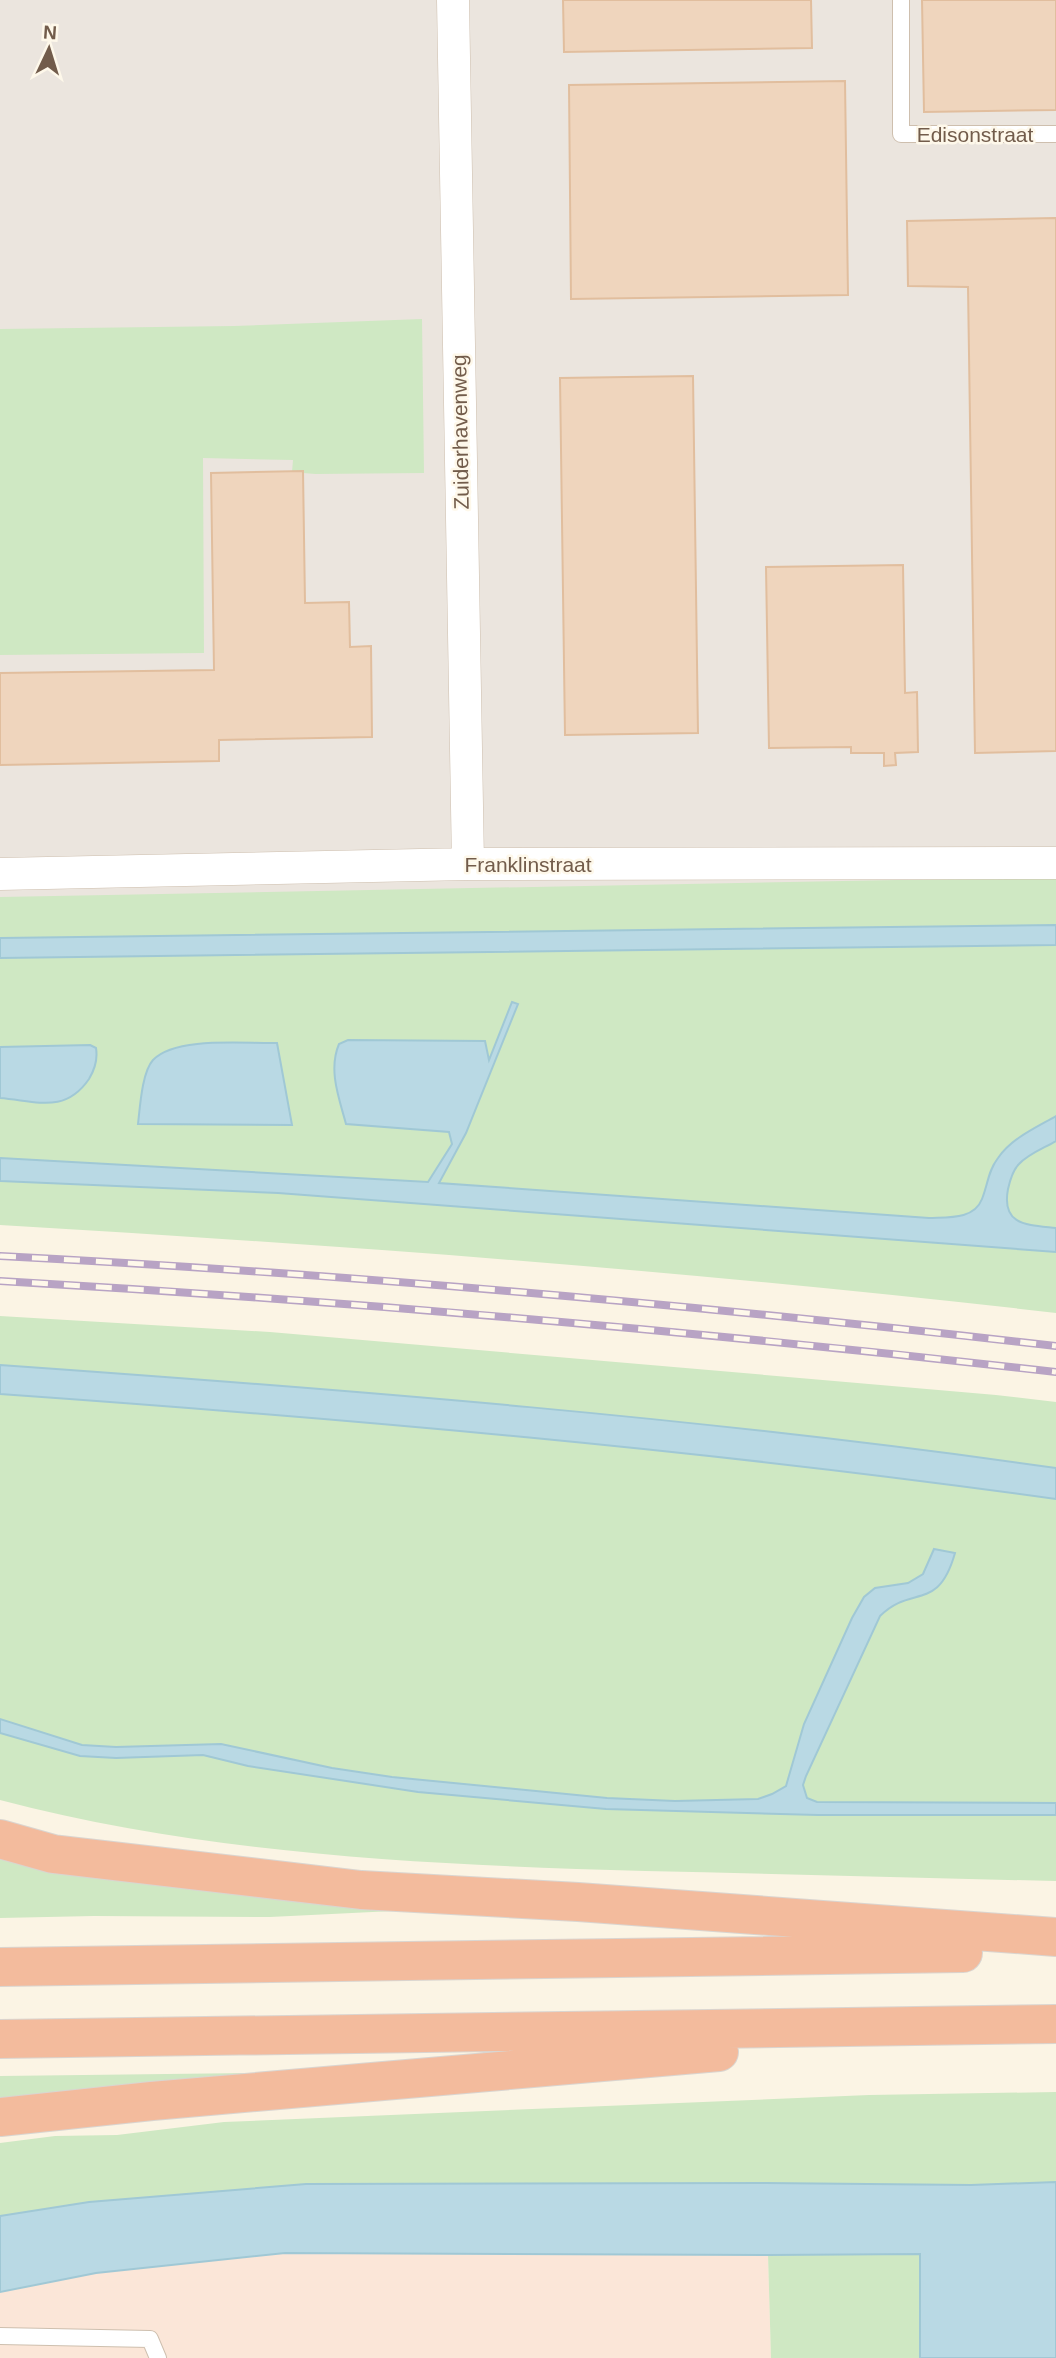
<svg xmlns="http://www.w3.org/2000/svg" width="1056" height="2358" font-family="Arial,sans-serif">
	<rect width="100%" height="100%" fill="#fbf4e4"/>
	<path fill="#fbe6d8" d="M285,2253L768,2255L771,2358H0V2292L96,2273Z"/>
	<path fill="#ebe5de" d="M0,0H1056V934L0,950Z"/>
	<path fill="#cfe8c3" d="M422,319L424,473L315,474L292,472L293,460L203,458L204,653L0,655V329L234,326Z
		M1056,877V925L0,938V897Z
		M1056,945V1313C705,1272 353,1246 0,1225V958Z
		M0,1316L270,1332L996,1395L1056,1402V1881C919,1878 782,1874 645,1871C429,1865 210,1855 0,1800Z
		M0,1851L393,1911L270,1917L94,1916L0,1918Z
		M250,2073L0,2101V2076Z
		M1056,2092V2182L971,2185L765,2183L306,2184L89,2202L0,2216V2143L55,2136L117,2135L224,2122L869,2095Z
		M920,2254V2358H771L768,2255Z"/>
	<path fill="#b9d9e4" stroke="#a0c8d5" stroke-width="2" d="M1056,925V945L0,958V938Z
		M512,1002L518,1004L466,1133L439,1183L929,1218C947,1217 974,1220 982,1199C988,1184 988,1171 998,1158C1012,1138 1035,1128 1056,1116V1141C1044,1148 1028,1154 1019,1164C1013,1170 1010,1180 1008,1189C1001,1226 1028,1225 1056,1228V1252L278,1193L0,1181V1158L428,1182L452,1144L449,1132L346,1124C339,1098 328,1070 339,1044L348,1040L485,1041L489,1060Z
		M277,1043L292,1125L138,1124C140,1107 142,1072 153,1060C176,1036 246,1044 277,1043Z
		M90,1045L96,1048C98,1060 95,1069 89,1079C65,1114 37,1101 0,1098V1047Z
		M0,1365C353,1390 706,1418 1056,1468V1499C706,1450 353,1419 0,1394Z
		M934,1549L955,1553C938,1613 912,1584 880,1616L806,1776L803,1785L807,1798L817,1802L1056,1803V1815H818L606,1809L418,1792L248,1766L203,1755L116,1758L80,1756L0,1733V1719L82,1745L116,1747L221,1744L332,1768L392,1777L607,1798L675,1801L758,1799L772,1794L786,1786L804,1724L852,1618L864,1597L875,1588L908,1583L923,1574Z
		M1056,2182V2358H920V2254L768,2255L285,2253L96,2273L0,2292V2216L89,2202L306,2184L765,2183L971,2185Z"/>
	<path fill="#efd5bd" stroke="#e1be9e" stroke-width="2" d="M563,0H811L812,48L564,52Z
		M922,0H1056V110L924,112Z
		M845,81L848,295L571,299L569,85Z
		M1056,218V751L975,753L968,287L908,286L907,221Z
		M693,376L698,733L565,735L560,378Z
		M303,471L305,603L349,602L350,647L371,646L372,737L219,740V761L0,765V673L214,670L211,473Z
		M903,565L905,693L917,692L918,752L895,753L896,765L884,766V753H851V747L769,748L766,567Z"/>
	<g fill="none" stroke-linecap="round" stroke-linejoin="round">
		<defs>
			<path id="service" d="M901,0V134H1056
				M0,2336L150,2339L158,2358"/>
			<path id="minor" d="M453,0L468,864
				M0,874L468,864L1056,863"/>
			<path id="motorway" d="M0,1839L53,1854L361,1890L578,1902L1056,1937
				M0,1967L963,1953
				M0,2039L1056,2024
				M0,2117L152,2101L719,2052"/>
		</defs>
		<use href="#service" stroke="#cebfae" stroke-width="18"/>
		<use href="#minor" stroke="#cebfae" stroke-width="33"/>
		<use href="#motorway" stroke="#dad5d0" stroke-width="40"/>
		<use href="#service" stroke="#fff" stroke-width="16"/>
		<use href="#minor" stroke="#fff" stroke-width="32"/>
		<use href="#motorway" stroke="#f3bb9d" stroke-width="38"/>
		<defs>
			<path id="rail" d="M0,1256C353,1274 705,1306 1056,1346
				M0,1281C353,1301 705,1332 1056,1372"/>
		</defs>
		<use href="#rail" stroke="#b8a3c4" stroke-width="8"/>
		<use href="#rail" stroke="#fef8ea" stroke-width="5" stroke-dasharray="16" stroke-linecap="butt"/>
	</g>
	<g text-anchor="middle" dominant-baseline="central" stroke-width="5" stroke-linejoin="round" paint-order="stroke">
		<g font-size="21" fill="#725c4b" stroke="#fef8ea">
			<text x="975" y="134">Edisonstraat</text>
			<text transform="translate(460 432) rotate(-91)">Zuiderhavenweg</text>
			<text x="528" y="864">Franklinstraat</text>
		</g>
	</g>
	<g transform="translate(49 49) rotate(4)" stroke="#fef8ea" stroke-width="5" paint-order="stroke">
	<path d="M0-5L12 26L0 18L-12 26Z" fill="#725c4b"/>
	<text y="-10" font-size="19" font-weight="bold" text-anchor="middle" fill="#725c4b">N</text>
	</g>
</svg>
